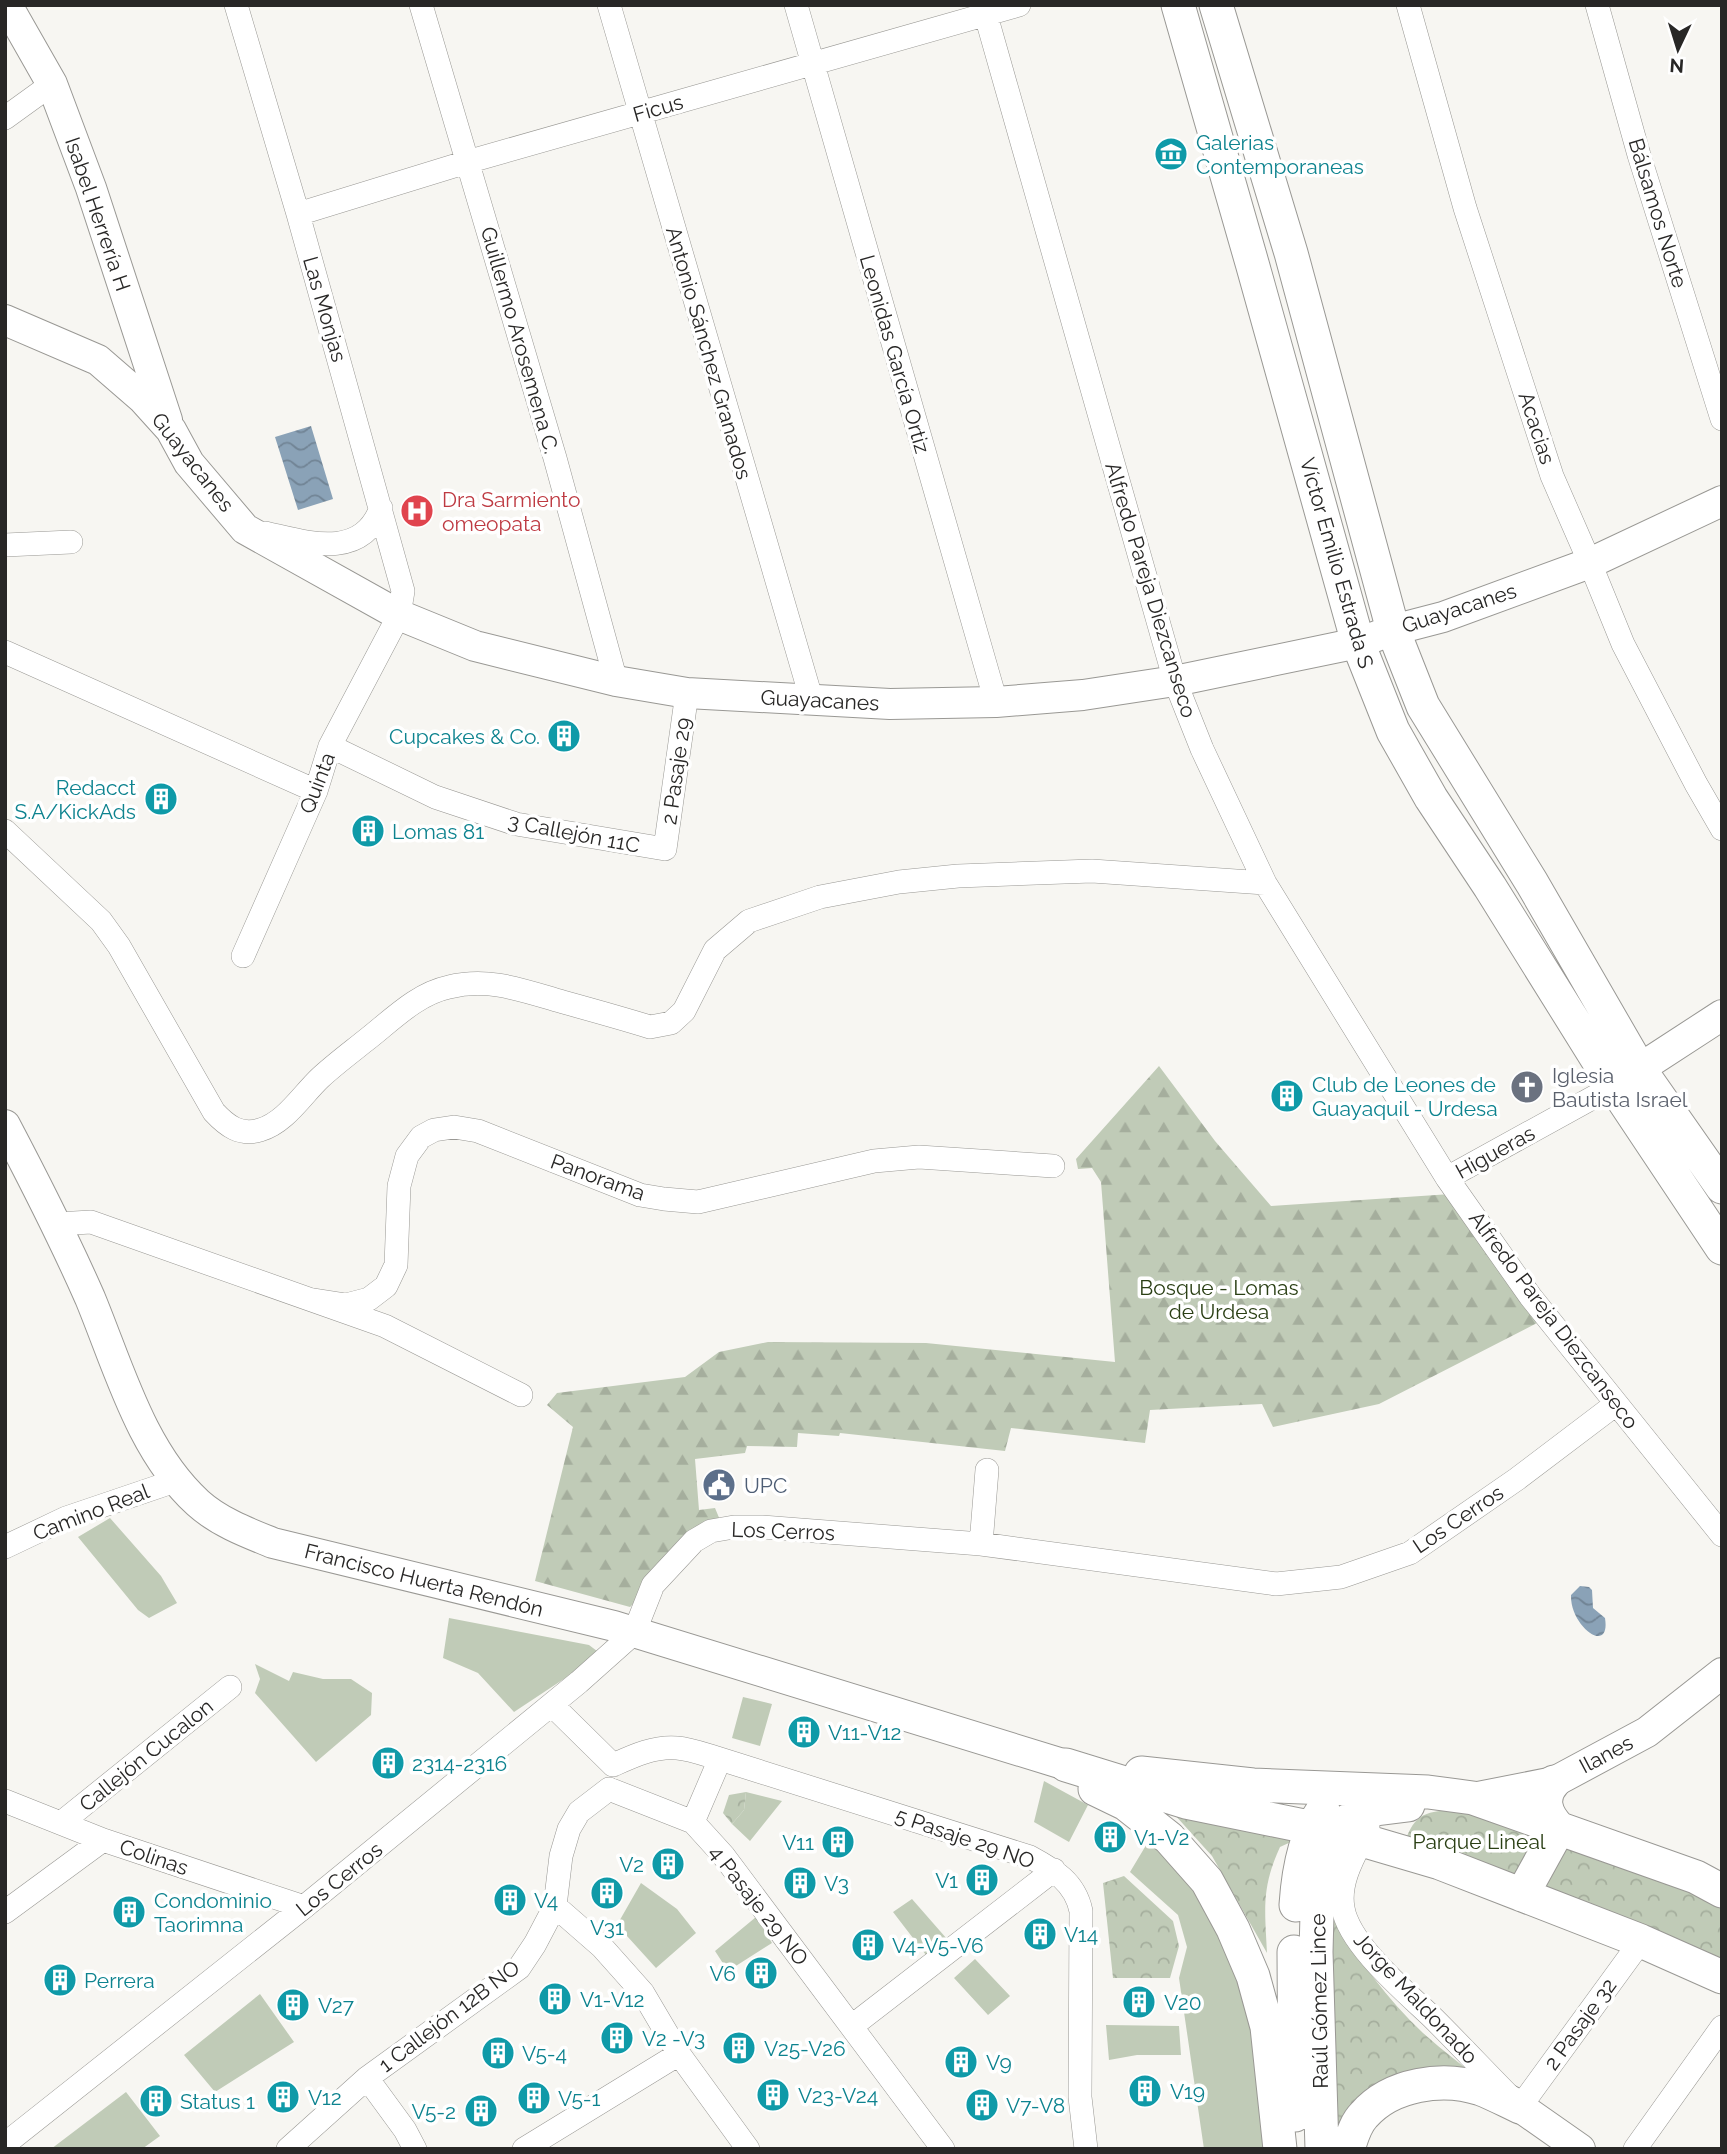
<svg xmlns="http://www.w3.org/2000/svg" width="1727" height="2154" font-family="Raleway,sans-serif">
	<defs>
		<pattern id="forest-firs" width="22" height="20" patternUnits="userSpaceOnUse" patternTransform="scale(1.75)"><rect width="22" height="20" fill="#c0cbb7"/><path d="M5 1l3.5 6h-7zM16 11l3.5 6h-7z" fill="#a5ae9d"/></pattern>
		<pattern id="park-crowns" width="20" height="18" patternUnits="userSpaceOnUse" patternTransform="scale(1.75)"><rect width="20" height="18" fill="#c0cbb7"/><path d="M2 6a3 3 0 1 1 6 0M12 15a3 3 0 1 1 6 0" fill="none" stroke="#a5ae9d"/></pattern>
		<pattern id="water-waves" width="16" height="10" patternUnits="userSpaceOnUse" patternTransform="scale(1.75)"><rect width="16" height="10" fill="#8aa2b7"/><path d="M0 5q4-4 8 0t8 0" fill="none" stroke="#718495"/></pattern>
	</defs>
	<rect width="100%" height="100%" fill="#f7f6f2"/>
	<path fill="#c0cbb7" d="M110,1518L161,1576L177,1603L149,1618L138,1610L78,1537Z
		M449,1618L589,1645L597,1651V1657L514,1712L478,1673L443,1658Z
		M255,1664L289,1681L293,1672L323,1679H351L372,1693L371,1715L316,1762L255,1693L260,1679Z
		M743,1697L772,1704L760,1746L732,1738Z
		M1044,1781L1088,1805L1069,1842L1034,1822Z
		M746,1792L782,1801L750,1841L732,1824L744,1810Z
		M1151,1837L1197,1882L1230,1941L1261,2048L1270,2149H1204L1179,1978L1187,1947L1178,1915L1130,1872Z
		M641,1883L677,1909L696,1933L656,1968L617,1925Z
		M912,1899L947,1939L926,1955L893,1912Z
		M756,1917L772,1943L728,1971L715,1951Z
		M975,1959L1010,1996L988,2015L954,1978Z
		M260,1994L294,2042L215,2092L184,2055Z
		M1106,2025L1179,2026L1181,2055H1137L1109,2060Z
		M126,2092L160,2136L142,2149H51Z"/>
	<path fill="url(#forest-firs)" d="M1159,1066L1215,1141L1271,1206L1451,1194L1539,1322L1379,1404L1273,1427L1262,1404L1150,1410L1145,1443L1011,1428L1005,1451L840,1433L839,1436L798,1433L797,1447L747,1446L745,1453L695,1459L699,1510L715,1508L720,1520L630,1607L535,1581L573,1427L547,1405L557,1393L685,1377L719,1352L768,1342L926,1343L1115,1362L1101,1182L1092,1168L1078,1169L1076,1159Z"/>
	<path fill="url(#park-crowns)" d="M746,1792L744,1810L732,1824L723,1813L729,1795Z
		M1165,1804L1306,1835L1280,1847C1261,1888 1265,1910 1267,1953L1212,1856Z
		M1461,1809L1686,1887L1722,1905V1965L1406,1839C1417,1809 1432,1812 1461,1809Z
		M1124,1876L1173,1921L1179,1946L1170,1978H1113L1103,1883Z
		M1333,1917C1358,1959 1387,1999 1423,2033C1443,2051 1465,2067 1486,2085L1435,2075L1334,2149L1330,1970Z"/>
	<path fill="url(#water-waves)" d="M311,426L333,499L298,510L275,437Z
		M1580,1586L1589,1587L1592,1590L1593,1608L1605,1618C1611,1656 1570,1627 1571,1595Z"/>
	<g fill="none" stroke-linecap="round" stroke-linejoin="round">
		<defs>
			<path id="minor" d="M236,5L298,214L403,591L399,615L330,746L316,791L243,956
				M421,5L555,458L616,681
				M609,5L812,701
				M796,5L996,702
				M983,5L1175,681L1202,749L1265,883L1447,1178L1530,1296L1722,1535
				M1408,5L1465,208L1552,476L1590,563L1623,644L1696,784L1722,829
				M1597,5L1639,155L1722,419
				M5,118L52,84
				M298,214L467,162L1019,5
				M265,533C306,542 361,561 381,508
				M5,545L71,542
				M5,652L316,791
				M330,746L435,797L516,824L665,849L687,693
				M5,831L101,921L119,946L214,1112C227,1126 240,1136 260,1130C285,1123 302,1095 320,1078C334,1065 350,1053 365,1041C391,1021 416,994 449,987C490,977 524,991 563,1002C592,1010 621,1018 650,1027L671,1023L684,1011L715,950L749,921L820,897L899,882L958,876L1092,871L1265,883
				M1447,1178L1614,1086
				M57,1224L91,1222L385,1326L521,1395
				M314,1300L346,1305L369,1299L386,1286L396,1265L399,1186L407,1156L421,1137L434,1130L454,1127L478,1131L640,1195L664,1199L698,1202L874,1161L919,1157L1053,1166
				M981,1544L987,1470
				M5,1547L66,1518L178,1480
				M552,1705L613,1765
				M613,1765C633,1756 654,1746 677,1748C691,1749 706,1755 720,1759
				M609,1789L693,1822L723,1855L943,2149
				M5,1801L103,1840L304,1907
				M693,1822L720,1759L1030,1857C1054,1870 1075,1882 1081,1911L1080,2097L1086,2149
				M61,1823L230,1687
				M1368,1828C1356,1853 1338,1880 1343,1908C1349,1945 1407,1993 1434,2019C1463,2048 1491,2078 1520,2107L1641,1941
				M555,1906L602,1947L643,1993L679,2054L748,2149
				M5,1912L103,1840
				M852,2026L1054,1870
				M367,2078L405,2130L415,2149
				M5,2144L304,1907L579,1682L634,1633L653,1585L694,1541L711,1531L734,1527H762L981,1544L1276,1584L1341,1577L1410,1553L1517,1479L1616,1404
				M288,2149L367,2078L519,1968L535,1944L555,1906L561,1856L569,1829L579,1812L609,1789
				M524,2149L679,2054
				M1635,2149L1722,2027"/>
			<path id="tertiary" d="M7,5L52,84L91,188L167,420
				M5,320L98,360L143,399L171,430L189,463L245,529L399,615L475,646L616,681L687,693L890,704L996,702L1083,695L1175,681L1358,643L1393,630L1443,617L1590,563L1722,501
				M1619,1082L1722,1015
				M5,1125C35,1182 64,1239 90,1298C119,1368 141,1451 198,1503C219,1522 248,1533 273,1543L614,1626L1066,1765
				M1473,1798L1554,1782L1647,1732L1722,1673
				M1520,2107L1580,2149"/>
			<path id="secondary" d="M1178,5L1252,263L1358,643L1393,731L1431,798L1490,887L1614,1086L1722,1248
				M1216,5L1291,253L1393,630L1423,706L1532,883L1640,1070L1722,1187
				M1066,1765L1186,1802L1338,1833L1440,1863L1641,1941L1722,1977
				M1141,1773L1253,1785L1428,1792L1473,1798L1696,1877L1722,1891
				M1554,1782C1540,1797 1545,1814 1559,1828
				M1095,1789L1126,1804L1169,1838L1207,1881L1233,1929L1253,1976L1267,2027L1280,2149
				M1522,1895L1559,1828
				M1296,1905C1298,1874 1305,1835 1323,1810
				M1294,1952L1295,2115
				M1322,2149L1316,1952L1317,1914L1320,1887L1338,1833L1347,1821L1376,1809L1408,1805
				M1348,2149C1352,2137 1355,2124 1364,2115C1391,2084 1443,2076 1481,2089C1494,2094 1507,2101 1520,2107"/>
		</defs>
		<use href="#minor" stroke="#999894" stroke-width="24"/>
		<use href="#tertiary" stroke="#999894" stroke-width="32"/>
		<use href="#secondary" stroke="#999894" stroke-width="35"/>
		<use href="#minor" stroke="#fff" stroke-width="23"/>
		<use href="#tertiary" stroke="#fff" stroke-width="30"/>
		<use href="#secondary" stroke="#fff" stroke-width="33"/>
	</g>
	<defs>
		<symbol id="museum-disc" viewBox="-11 -11 22 22"><circle r="9.5" fill="#0f9aa8" stroke="#fff"/><path d="M0-6L6-3V-2H-6V-3ZM-5-1h2V3h-2ZM-1-1h2V3h-2ZM3-1h2V3H3ZM-6 4H6V6H-6Z" fill="#fff"/></symbol>
		<symbol id="hospital-disc" viewBox="-11 -11 22 22"><circle r="9.5" fill="#e0444e" stroke="#fff"/><path d="M-5-5h3v3.5h4V-5h3V5h-3V1.5h-4V5h-3Z" fill="#fff"/></symbol>
		<symbol id="building-disc" viewBox="-11 -11 22 22"><circle r="9.5" fill="#0f9aa8" stroke="#fff"/><path d="M-4-6H4V6H1V3H-1V6H-4ZM-2.5-4.3h1.7v1.8h-1.7ZM.8-4.3h1.7v1.8H.8ZM-2.5-1h1.7V.8h-1.7ZM.8-1h1.7V.8H.8Z" fill="#fff"/></symbol>
		<symbol id="church-disc" viewBox="-11 -11 22 22"><circle r="9.5" fill="#6b7280" stroke="#fff"/><path d="M-1.2-6h2.4v3.5h3.3v2.4h-3.3V6h-2.4V-.1h-3.3v-2.4h3.3Z" fill="#fff"/></symbol>
		<symbol id="civic-disc" viewBox="-11 -11 22 22"><circle r="9.5" fill="#5c6f8a" stroke="#fff"/><path d="M-.6-6.5H3V-4.5H.6V-3L4-1V1h2V6H-6V1h2V-1L-.6-3ZM-1.2 2.5V6h2.4V2.5Z" fill="#fff"/></symbol>
	</defs>
	<g fill-rule="evenodd">
		<use href="#museum-disc" x="1152" y="135" width="38" height="38"/>
		<use href="#hospital-disc" x="398" y="492" width="38" height="38"/>
		<use href="#building-disc" x="545" y="717" width="38" height="38"/>
		<use href="#building-disc" x="142" y="780" width="38" height="38"/>
		<use href="#building-disc" x="349" y="812" width="38" height="38"/>
		<use href="#church-disc" x="1508" y="1068" width="38" height="38"/>
		<use href="#building-disc" x="1268" y="1077" width="38" height="38"/>
		<use href="#civic-disc" x="700" y="1466" width="38" height="38"/>
		<use href="#building-disc" x="785" y="1713" width="38" height="38"/>
		<use href="#building-disc" x="369" y="1744" width="38" height="38"/>
		<use href="#building-disc" x="1091" y="1818" width="38" height="38"/>
		<use href="#building-disc" x="819" y="1823" width="38" height="38"/>
		<use href="#building-disc" x="649" y="1845" width="38" height="38"/>
		<use href="#building-disc" x="963" y="1861" width="38" height="38"/>
		<use href="#building-disc" x="781" y="1864" width="38" height="38"/>
		<use href="#building-disc" x="588" y="1874" width="38" height="38"/>
		<use href="#building-disc" x="491" y="1881" width="38" height="38"/>
		<use href="#building-disc" x="110" y="1893" width="38" height="38"/>
		<use href="#building-disc" x="1021" y="1915" width="38" height="38"/>
		<use href="#building-disc" x="849" y="1926" width="38" height="38"/>
		<use href="#building-disc" x="742" y="1954" width="38" height="38"/>
		<use href="#building-disc" x="41" y="1961" width="38" height="38"/>
		<use href="#building-disc" x="536" y="1980" width="38" height="38"/>
		<use href="#building-disc" x="1120" y="1983" width="38" height="38"/>
		<use href="#building-disc" x="274" y="1986" width="38" height="38"/>
		<use href="#building-disc" x="598" y="2019" width="38" height="38"/>
		<use href="#building-disc" x="720" y="2029" width="38" height="38"/>
		<use href="#building-disc" x="479" y="2034" width="38" height="38"/>
		<use href="#building-disc" x="942" y="2043" width="38" height="38"/>
		<use href="#building-disc" x="1126" y="2072" width="38" height="38"/>
		<use href="#building-disc" x="754" y="2076" width="38" height="38"/>
		<use href="#building-disc" x="264" y="2078" width="38" height="38"/>
		<use href="#building-disc" x="515" y="2079" width="38" height="38"/>
		<use href="#building-disc" x="137" y="2082" width="38" height="38"/>
		<use href="#building-disc" x="963" y="2086" width="38" height="38"/>
		<use href="#building-disc" x="462" y="2092" width="38" height="38"/>
	</g>
	<g text-anchor="middle" dominant-baseline="central" stroke-width="7" stroke-linejoin="round" paint-order="stroke">
		<g font-size="21" fill="#282726" stroke="#fff">
			<text transform="translate(658 108) rotate(-16)">Ficus</text>
			<text transform="translate(1658 213) rotate(73)">Bálsamos Norte</text>
			<text transform="translate(98 214) rotate(71)">Isabel Herrería H</text>
			<text transform="translate(325 309) rotate(74)">Las Monjas</text>
			<text transform="translate(520 340) rotate(74)">Guillermo Arosemena C.</text>
			<text transform="translate(709 353) rotate(74)">Antonio Sánchez Granados</text>
			<text transform="translate(895 354) rotate(74)">Leonidas García Ortiz</text>
			<text transform="translate(1537 428) rotate(72)">Acacias</text>
			<text transform="translate(193 462) rotate(52)">Guayacanes</text>
			<text transform="translate(1337 563) rotate(74)">Víctor Emilio Estrada S</text>
			<text transform="translate(1151 590) rotate(73)">Alfredo Pareja Diezcanseco</text>
			<text transform="translate(1459 608) rotate(-18)">Guayacanes</text>
			<text transform="translate(820 700) rotate(3)">Guayacanes</text>
			<text transform="translate(676 771) rotate(-82)">2 Pasaje 29</text>
			<text transform="translate(317 783) rotate(-69)">Quinta</text>
			<text transform="translate(574 833) rotate(11)">3 Callejón 11C</text>
			<text transform="translate(1495 1152) rotate(-29)">Higueras</text>
			<text transform="translate(598 1177) rotate(20)">Panorama</text>
			<text transform="translate(1554 1320) rotate(53)">Alfredo Pareja Diezcanseco</text>
			<text transform="translate(91 1512) rotate(-21)">Camino Real</text>
			<text transform="translate(1458 1519) rotate(-34)">Los Cerros</text>
			<text transform="translate(783 1531) rotate(2)">Los Cerros</text>
			<text transform="translate(424 1580) rotate(14)">Francisco Huerta Rendón</text>
			<text transform="translate(1606 1754) rotate(-28)">Ilanes</text>
			<text transform="translate(146 1755) rotate(-39)">Callejón Cucalon</text>
			<text transform="translate(965 1838) rotate(19)">5 Pasaje 29 NO</text>
			<text transform="translate(154 1857) rotate(19)">Colinas</text>
			<text transform="translate(339 1879) rotate(-39)">Los Cerros</text>
			<text transform="translate(759 1905) rotate(52)">4 Pasaje 29 NO</text>
			<text transform="translate(1416 1998) rotate(47)">Jorge Maldonado</text>
			<text transform="translate(1319 2001) rotate(-91)">Raúl Gómez Lince</text>
			<text transform="translate(449 2016) rotate(-37)">1 Callejón 12B NO</text>
			<text transform="translate(1580 2024) rotate(-54)">2 Pasaje 32</text>
		</g>
		<g font-size="21" fill="#0d838f" stroke="#fff" text-anchor="start">
			<text x="1196" y="142">Galerias<tspan x="1196" dy="24">Contemporaneas</tspan></text>
			<text x="540" y="736" text-anchor="end">Cupcakes &amp; Co.</text>
			<text x="136" y="787" text-anchor="end">Redacct<tspan x="136" dy="24">S.A/KickAds</tspan></text>
			<text x="392" y="831">Lomas 81</text>
			<text x="1312" y="1084">Club de Leones de<tspan x="1312" dy="24">Guayaquil - Urdesa</tspan></text>
			<text x="828" y="1732">V11-V12</text>
			<text x="412" y="1763">2314-2316</text>
			<text x="1134" y="1837">V1-V2</text>
			<text x="814" y="1842" text-anchor="end">V11</text>
			<text x="644" y="1864" text-anchor="end">V2</text>
			<text x="958" y="1880" text-anchor="end">V1</text>
			<text x="824" y="1883">V3</text>
			<text x="154" y="1900">Condominio<tspan x="154" dy="24">Taorimna</tspan></text>
			<text x="534" y="1900">V4</text>
			<text x="607" y="1927" text-anchor="middle">V31</text>
			<text x="1064" y="1934">V14</text>
			<text x="892" y="1945">V4-V5-V6</text>
			<text x="736" y="1973" text-anchor="end">V6</text>
			<text x="84" y="1980">Perrera</text>
			<text x="580" y="1999">V1-V12</text>
			<text x="1164" y="2002">V20</text>
			<text x="318" y="2005">V27</text>
			<text x="642" y="2038">V2 -V3</text>
			<text x="764" y="2048">V25-V26</text>
			<text x="522" y="2053">V5-4</text>
			<text x="986" y="2062">V9</text>
			<text x="1170" y="2091">V19</text>
			<text x="798" y="2095">V23-V24</text>
			<text x="308" y="2097">V12</text>
			<text x="558" y="2098">V5-1</text>
			<text x="180" y="2101">Status 1</text>
			<text x="1006" y="2105">V7-V8</text>
			<text x="456" y="2111" text-anchor="end">V5-2</text>
		</g>
		<g font-size="21" fill="#be3a42" stroke="#fff" text-anchor="start">
			<text x="442" y="499">Dra Sarmiento<tspan x="442" dy="24">omeopata</tspan></text>
		</g>
		<g font-size="21" fill="#5b616d" stroke="#fff" text-anchor="start">
			<text x="1552" y="1075">Iglesia<tspan x="1552" dy="24">Bautista Israel</tspan></text>
		</g>
		<g font-size="21" fill="#2a3f14" stroke="#fff">
			<text x="1219" y="1287">Bosque - Lomas<tspan x="1219" dy="24">de Urdesa</tspan></text>
			<text x="1479" y="1841">Parque Lineal</text>
		</g>
		<g font-size="21" fill="#4e5e75" stroke="#fff" text-anchor="start">
			<text x="744" y="1485">UPC</text>
		</g>
	</g>
	<rect width="1727" height="2154" fill="none" stroke="#282726" stroke-width="14"/>
	<g transform="translate(1678 49) rotate(184)" stroke="#ffffff" stroke-width="5" paint-order="stroke">
	<path d="M0-5L12 26L0 18L-12 26Z" fill="#282726"/>
	<text y="-10" font-size="19" font-weight="bold" text-anchor="middle" fill="#282726">N</text>
	</g>
</svg>
